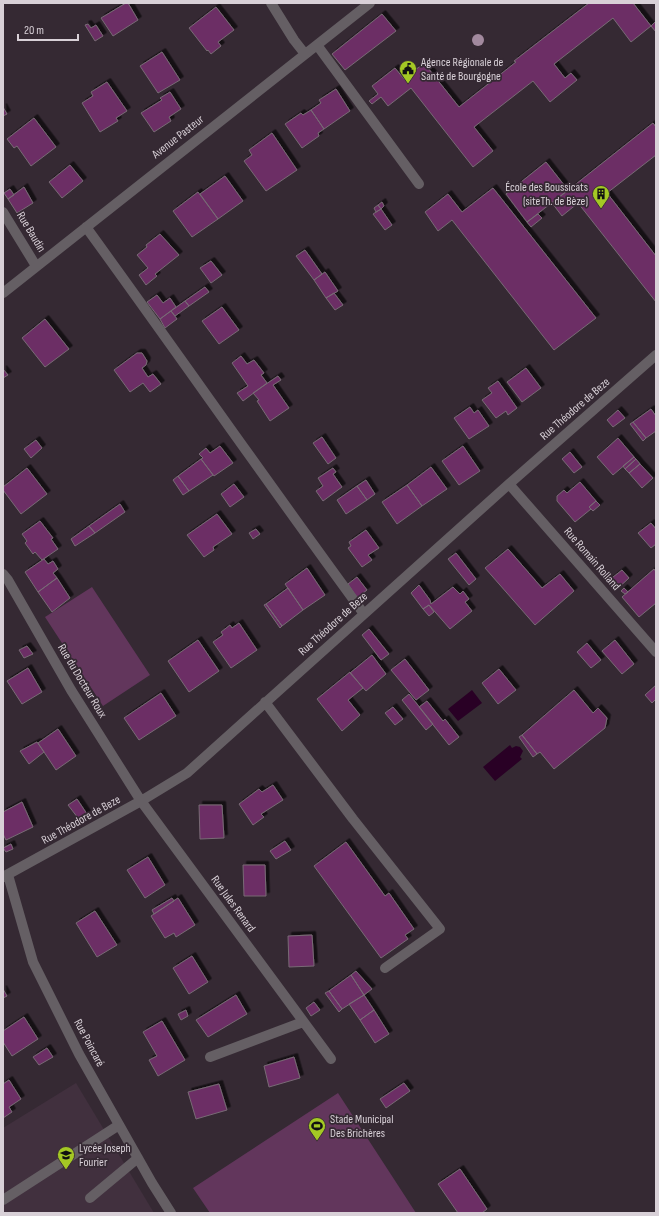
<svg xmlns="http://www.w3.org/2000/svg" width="659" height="1216" font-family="'Sofia Sans Condensed',sans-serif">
	<defs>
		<filter id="shadow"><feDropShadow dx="3.5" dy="-3.5" stdDeviation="0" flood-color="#0009"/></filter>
	</defs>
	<rect width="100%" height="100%" fill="#352933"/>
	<path fill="#41303e" d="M76,1083L154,1213H3V1128Z"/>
	<path fill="#62365c" d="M92,587L150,675L103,706L45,617Z
		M338,1093L416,1213H210L193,1188Z"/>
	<path fill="#290025" d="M472,690L482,703L458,721L448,709Z
		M510,745L512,748L516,746L520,747L523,751L520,757L522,759L495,781L483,767Z"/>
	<path fill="#6c2f65" stroke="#786a75" filter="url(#shadow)" d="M126,3H128L138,20L113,36L101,18Z
		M589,3H633L651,26L631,42L613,18L554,64L565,78L571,73L577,80L550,102L533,81L474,127L493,151L473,167L411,88L388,106L381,97L372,104L369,101L378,94L372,86L395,68L404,79L424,63L459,107L516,62L514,61Z
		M216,7L234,30L218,42L221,46L211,54L208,50L207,51L189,28Z
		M382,14L396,31L345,70L332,54Z
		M656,21V32L651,26Z
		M88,24L91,28L96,25L103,36L95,41L85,25Z
		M162,52L180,80L158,93L140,66Z
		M107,82L127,111L116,118L118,121L100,132L82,103L93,96L91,92Z
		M336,89L350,111L324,129L311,110L321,103L319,100Z
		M170,92L181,109L169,117L171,121L154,132L141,113L162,100L160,98Z
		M3,107L7,114L3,116Z
		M311,110L324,129L318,133L319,136L302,148L285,124L301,113L303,115Z
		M34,118L56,147L31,166L17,146L14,148L7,139Z
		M653,123L656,127V155L607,193L656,256V302L578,203L562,216L552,203Z
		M272,133L297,170L266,191L244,161L252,155L249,150Z
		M546,162L568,190L527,222L506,194Z
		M70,165L83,181L62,198L49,182Z
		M225,176L243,201L218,219L200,194Z
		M24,187L33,203L17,213L8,199Z
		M493,188L596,318L554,350L452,220L438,231L425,212L448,194L462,212Z
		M10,189L14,195L8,199L4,193Z
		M198,192L218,219L192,237L173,211Z
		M382,202L384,206L381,209L378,205Z
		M378,205L381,209L376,212L374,208Z
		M381,209L392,225L385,230L373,214Z
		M538,214L542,218L531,227L527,222Z
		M160,234L179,255L155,274L157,276L146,285L139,275L148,268L137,255L147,247L146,245Z
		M305,250L322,274L314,280L296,256Z
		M211,261L222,275L211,283L200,268Z
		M325,272L338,291L326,298L314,280Z
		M205,287L209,292L189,306L185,301Z
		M334,293L343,305L335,310L326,298Z
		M157,295L163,303L170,298L176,307L160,319L147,302Z
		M185,301L189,306L175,316L171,311Z
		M222,307L239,330L219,344L202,321Z
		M171,311L177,319L165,328L160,319Z
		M45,319L69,349L45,367L22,338Z
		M137,353H142L147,361L146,365L142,368L148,377L153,374L161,384L150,392L143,383L130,392L114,370Z
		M241,356L247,364L254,360L264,373L261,375L267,383L243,401L237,393L248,386L232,363Z
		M526,368L541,388L522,402L507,382Z
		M3,369L8,375L3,378Z
		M278,376L281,380L273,385L289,408L270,421L257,401L259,400L253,393Z
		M498,381L517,408L508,415L506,411L496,418L482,400L492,393L488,388Z
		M470,407L474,413L478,410L489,426L469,439L454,418Z
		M651,409L656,416V431L646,438L633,422Z
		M618,410L625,418L613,427L607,420Z
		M633,422L646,438L643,441L630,424Z
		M322,437L336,458L328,464L313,443Z
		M618,438L634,457L613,475L597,457Z
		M36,440L42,448L31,458L24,449Z
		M220,446L233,463L214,476L201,459L203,458L199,454L206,448L210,453Z
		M463,446L480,471L459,485L442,461Z
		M570,452L582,467L574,473L562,459Z
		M634,457L636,459L625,469L623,466Z
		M201,459L213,475L189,491L178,476Z
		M636,459L640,464L629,473L625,469Z
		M640,464L653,478L642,488L629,473Z
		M431,467L447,489L422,506L407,485Z
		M27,468L47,494L21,514L3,490V487Z
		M333,468L336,472L333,474L342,487L323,501L316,491L323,486L318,478Z
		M178,476L189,491L183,495L173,480Z
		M366,480L375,494L367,500L357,486Z
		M580,482L596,501L589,507L591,509L575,522L557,501V496L564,490L567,493Z
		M234,484L244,497L230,507L221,494Z
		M407,485L422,506L397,524L382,502Z
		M357,486L367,500L346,514L337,500Z
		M596,501L600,505L593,511L589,507Z
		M120,504L125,512L95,533L89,526Z
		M217,514L232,534L213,547L214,550L204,557L187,535Z
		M40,521L53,538L51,539L58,549L42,560L35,552L33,554L25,543L27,541L22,534Z
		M651,523L656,529V544L651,548L638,533Z
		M89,526L95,533L75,546L71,539Z
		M256,529L260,534L253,539L249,533Z
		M366,530L379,548L368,555L372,560L362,567L348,548L351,546L349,542Z
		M508,549L542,588L560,574L574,591L535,625L485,568Z
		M456,553L476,579L469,585L448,559Z
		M44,559L48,564L53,561L58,569L53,573L57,578L38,592L25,572Z
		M307,568L325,595L303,610L285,584Z
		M654,569L656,572V603L639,617L622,597Z
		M622,570L629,578L616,590L608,581Z
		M357,577L367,590L357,598L348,584Z
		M57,578L70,598L52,612L38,592Z
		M419,585L430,600L431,604L453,587L460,594L463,591L469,599L465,602L472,611L450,629L429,605L423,609L411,593Z
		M288,588L303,610L282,626L266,604Z
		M624,588L628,592L625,594L621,591Z
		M266,604L282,626L280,628L264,605Z
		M429,605L434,612L429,616L423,609Z
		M239,623L257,650L231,668L213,642L223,635L221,632L230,625L232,628Z
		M369,629L389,654L381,660L362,635Z
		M198,640L219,671L189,692L168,661Z
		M615,640L634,664L622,674L602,651Z
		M587,643L601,660L591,668L577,652Z
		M27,646L33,654L24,658L19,650Z
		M372,655L386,674L366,691L350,673Z
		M405,659L429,690L416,700L391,670Z
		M28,668L42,692L22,704L7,681Z
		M499,669L516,690L498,704L482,683Z
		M350,672L363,688L348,700L360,715L342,731L317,699Z
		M656,685V699L652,703L645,695Z
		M574,690L593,713L598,708L607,718L605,728L554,769L540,752L537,754L522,735Z
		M161,693L176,716L139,740L124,718Z
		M409,694L433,724L426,730L402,700Z
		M427,701L443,721L445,719L459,737L449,745L419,707Z
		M393,707L403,719L395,725L385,713Z
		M58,729L76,756L56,770L38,743Z
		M522,735L537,754L533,757L519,737Z
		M37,742L44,752L29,764L20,751Z
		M273,785L283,800L261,814L264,817L253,825L239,804L259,789L262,792Z
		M77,799L87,814L78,818L68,805Z
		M22,802L33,827L6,840L3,834V812Z
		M199,805H222L224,838L200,839Z
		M285,841L291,850L276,859L270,851Z
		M346,842L385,896L389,893L414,929L405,935L408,939L381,958L314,866Z
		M11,844L13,849L6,852L3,848Z
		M148,857L165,885L145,898L127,870Z
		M243,865H265L266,896H244Z
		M172,898L174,901L154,914L152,910Z
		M178,898L195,925L176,937L174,933L165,938L151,916Z
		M95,911L117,945L97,957L76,923Z
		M312,935L314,966L289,967L288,936Z
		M192,956L208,982L189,994L173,968Z
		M356,971L372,989L364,995L351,975Z
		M351,975L364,995L342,1009L329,991Z
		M3,989L7,996L3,998Z
		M329,991L342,1009L339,1012L325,993Z
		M236,995L247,1014L208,1037L196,1020Z
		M364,995L374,1010L360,1020L349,1004Z
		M314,1002L320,1010L311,1016L306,1008Z
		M186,1010L188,1016L181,1020L178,1014Z
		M374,1010L389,1034L375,1043L360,1020Z
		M24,1017L38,1039L12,1056L3,1042V1031Z
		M162,1021L185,1060L158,1076L149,1060L157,1056L143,1032Z
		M47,1048L53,1057L39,1065L33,1057Z
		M294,1057L300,1078L269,1087L264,1066Z
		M9,1080L21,1099L9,1107L12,1112L3,1118V1084Z
		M404,1083L410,1091L386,1108L380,1099Z
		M219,1084L227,1110L196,1119L188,1092Z
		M460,1169L487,1209L482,1213H458L438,1184Z"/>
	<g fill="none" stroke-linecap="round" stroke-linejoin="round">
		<path stroke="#655f64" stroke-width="10" d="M271,3L294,40L305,54
			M317,45L419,184
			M3,212L36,266
			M86,227C179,355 270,486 364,614
			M3,293L370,3
			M509,484L656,652
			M3,574L8,580L71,690L141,801L331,1059
			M265,702L353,819L440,929L385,968
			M8,875L33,962L79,1054L152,1183L171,1213
			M3,877L141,801L187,773L509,484L656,355
			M210,1057L303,1022
			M90,1198L138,1158
			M3,1200L119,1125"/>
	</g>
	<circle fill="#a2899e" cx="478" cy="40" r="6"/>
	<defs>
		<symbol id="civic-pin" viewBox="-11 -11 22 30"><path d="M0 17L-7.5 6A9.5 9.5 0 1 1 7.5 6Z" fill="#a4c824" stroke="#352933"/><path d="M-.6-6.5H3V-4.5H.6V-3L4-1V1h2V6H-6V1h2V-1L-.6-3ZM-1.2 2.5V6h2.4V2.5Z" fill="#111"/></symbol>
		<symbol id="building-pin" viewBox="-11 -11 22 30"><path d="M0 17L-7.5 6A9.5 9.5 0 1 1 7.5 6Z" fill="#a4c824" stroke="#352933"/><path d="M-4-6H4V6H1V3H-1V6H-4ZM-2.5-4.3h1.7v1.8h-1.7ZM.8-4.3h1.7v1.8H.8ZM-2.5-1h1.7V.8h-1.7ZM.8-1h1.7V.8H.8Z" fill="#111"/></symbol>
		<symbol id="stadium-pin" viewBox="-11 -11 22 30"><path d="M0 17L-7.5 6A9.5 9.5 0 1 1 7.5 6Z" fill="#a4c824" stroke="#352933"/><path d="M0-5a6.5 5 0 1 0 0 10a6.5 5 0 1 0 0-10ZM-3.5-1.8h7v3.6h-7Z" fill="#111"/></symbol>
		<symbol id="school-pin" viewBox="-11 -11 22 30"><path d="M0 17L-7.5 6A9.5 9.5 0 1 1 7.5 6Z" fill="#a4c824" stroke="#352933"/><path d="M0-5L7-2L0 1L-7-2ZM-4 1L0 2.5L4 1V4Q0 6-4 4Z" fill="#111"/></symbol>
	</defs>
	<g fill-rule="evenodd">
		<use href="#civic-pin" x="398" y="59" width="20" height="27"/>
		<use href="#building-pin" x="591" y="184" width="20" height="27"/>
		<use href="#stadium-pin" x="307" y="1116" width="20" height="27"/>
		<use href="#school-pin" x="56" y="1145" width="20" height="27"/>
	</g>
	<g text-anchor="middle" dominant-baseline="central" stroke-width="3.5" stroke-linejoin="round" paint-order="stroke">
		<g font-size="12" fill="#d8d0d7" stroke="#352933" text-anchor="start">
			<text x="421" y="62">Agence Régionale de<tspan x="421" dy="14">Santé de Bourgogne</tspan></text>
			<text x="588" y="187" text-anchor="end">École des Boussicats<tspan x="588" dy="14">(siteTh. de Bèze)</tspan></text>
			<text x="330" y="1119">Stade Municipal<tspan x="330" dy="14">Des Brichères</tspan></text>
			<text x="79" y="1148">Lycée Joseph<tspan x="79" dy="14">Fourier</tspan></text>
		</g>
		<g font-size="12" fill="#d8d0d7" stroke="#352933">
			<text transform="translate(178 137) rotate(-38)">Avenue Pasteur</text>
			<text transform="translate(31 232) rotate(59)">Rue Baudin</text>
			<text transform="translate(575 409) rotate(-41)">Rue Théodore de Beze</text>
			<text transform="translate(592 559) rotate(49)">Rue Romain Rolland</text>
			<text transform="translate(333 624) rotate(-42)">Rue Théodore de Beze</text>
			<text transform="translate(82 681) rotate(59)">Rue du Docteur Roux</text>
			<text transform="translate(81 820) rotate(-29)">Rue Théodore de Beze</text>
			<text transform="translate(233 904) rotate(54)">Rue Jules Renard</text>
			<text transform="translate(89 1043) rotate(62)">Rue Poincaré</text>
		</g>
	</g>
	<rect width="659" height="1216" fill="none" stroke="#d8d0d7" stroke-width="8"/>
	<path d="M18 34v6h60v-6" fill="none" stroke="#d8d0d7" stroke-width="2"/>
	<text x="24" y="34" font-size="12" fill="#d8d0d7" stroke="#352933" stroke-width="3" paint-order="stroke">20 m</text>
</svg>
